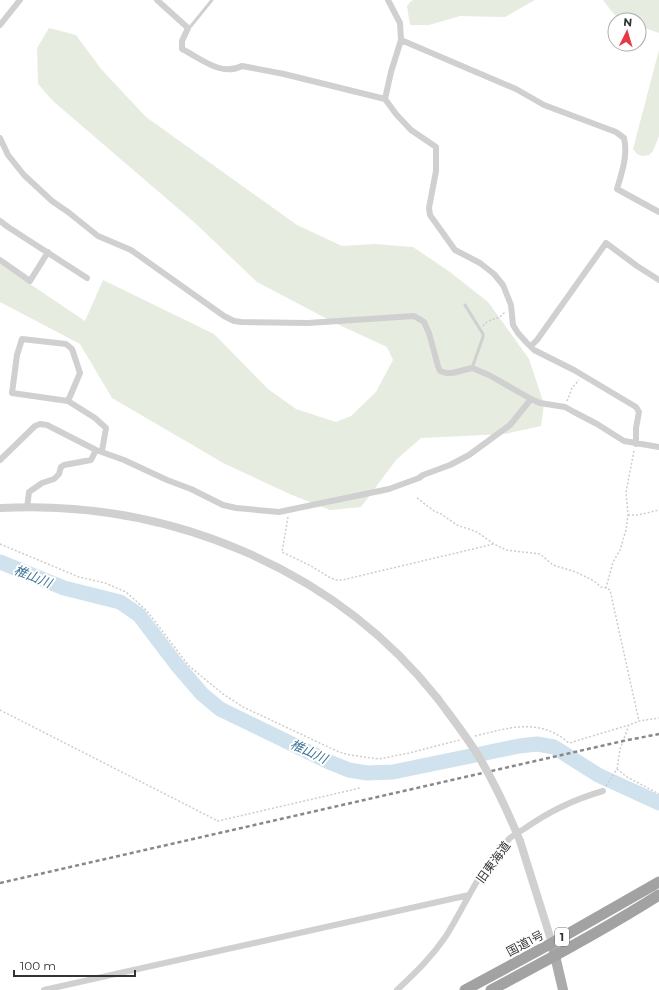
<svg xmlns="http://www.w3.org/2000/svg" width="659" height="990" font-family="Montserrat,'Noto Sans JP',sans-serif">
	<rect width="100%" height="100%" fill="#fff"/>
	<path fill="#e6ecdf" d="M414,0H535L505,17L460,16L429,25H410L407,6L411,1Z
		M603,0H659V33L639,26V20C615,20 617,18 603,0Z
		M49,28L76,35L101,69L146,117L297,225L342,246L375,244L413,247L450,272L488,302L529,359L544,404L541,426L505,434L421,438L396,460L361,507L330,510L292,495L225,464L112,398L80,344L0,302V264L85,321L103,280L214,334L268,389L296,409L336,422L351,416L376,392L393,360L387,347L335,323L257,282L195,223L53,101L38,84L37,48Z
		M659,50V136L653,151L649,155L642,156L637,154L633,149Z"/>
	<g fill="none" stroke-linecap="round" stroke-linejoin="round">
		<path stroke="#cfe2ee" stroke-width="15" d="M0,562L64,588L120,602L139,615L177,665L202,694L220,709L329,762L349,770L367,773L393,772L519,746L537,744L554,747L598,775L659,803"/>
		<path stroke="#cdcdcd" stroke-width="1.5" stroke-dasharray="2 2" stroke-linecap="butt" d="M483,326L488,321L500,317L505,312
			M567,401L572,388L579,380
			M634,451L626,492L628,515L626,530L620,550L613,562L606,588L610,590L639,721
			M417,498L434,511L441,514L457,525L477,532L494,544L506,550L540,554L553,565L576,572L594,581L601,587L606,588
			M628,515H638L659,510
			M288,517L282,552L311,566L329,577L336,580H342L494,544
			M0,544L79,577L105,583L126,592L147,611L189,666L223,694L243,707L339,752L350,755L379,759L409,753L460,740
			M0,710L218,821L360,788
			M475,736C509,728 539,717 569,743L629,725
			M617,769L620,749L629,725L639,721L659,718
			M617,769L627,777L659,794
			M606,786L617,769"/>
		<path stroke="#d0d0d0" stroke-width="3" d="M188,28L191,26L212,0
			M465,305L483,334V337L472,368"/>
		<path stroke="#d0d0d0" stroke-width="6" d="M157,0L188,28L182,41V49C200,58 221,77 242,66L284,74L385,99L396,114L411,130L436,147V171L429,208L430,215L455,250L480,263L494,274L503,285L511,305L513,325L518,333L526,342L534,350L574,370L636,407L639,412L636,428V444
			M0,25L20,0
			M401,40L516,89L544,105L616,132L624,138C628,155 622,172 617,189L659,212
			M385,99L391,72L401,40L400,23L388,0
			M0,138L8,155L24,175L52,201L68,212L98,236L131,250L224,316L234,321L241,322L308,323L414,316L424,322L429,333L438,366L440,371L446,373H452L472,368L489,375L531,399L540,403L565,407L574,412L597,424L624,441L659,447
			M0,221L8,227L87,278
			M0,260L30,281L48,252
			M531,346L537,340L606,243L637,266L659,280
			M68,401L80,373L72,349L66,344L22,339L17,355L12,393L68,401L95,418L106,428L102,451
			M0,460L35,426L40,424L47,425L96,450L124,460L167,480L191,489L223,505L236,508L279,512L389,489L419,478L423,475L450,465L469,455L510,425L531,399
			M27,508L29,492L42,483L54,479L59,474L61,467L64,465L91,460L96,450
			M44,990L469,895
			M397,990C416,972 431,958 446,936C466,904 481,866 509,839C513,835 519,832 524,829C548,812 575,799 603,791"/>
		<path stroke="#d0d0d0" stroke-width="8" d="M0,508C166,499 334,567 438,699
			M520,841L552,943"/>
		<path stroke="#ababab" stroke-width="10" d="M552,943L563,990"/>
		<path stroke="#a2a2a2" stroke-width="11" d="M465,990L552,943L659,882
			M491,990C548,960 604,930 659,895"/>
		<path stroke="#888" stroke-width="2.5" stroke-dasharray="4 3" stroke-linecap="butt" d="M0,883L623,741L659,734"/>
		<path stroke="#d0d0d0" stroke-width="8" d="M438,699C452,718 467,737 479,757C495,784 508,812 520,841"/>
	</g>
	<g text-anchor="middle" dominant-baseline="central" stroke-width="4" stroke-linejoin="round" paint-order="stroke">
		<rect fill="#fff" stroke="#707070" stroke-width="1" x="555" y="928" width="14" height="18" rx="3"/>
		<g font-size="11" font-weight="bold" fill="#333">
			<text x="562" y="937">1</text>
		</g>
		<g font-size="12" fill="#333" stroke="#fff">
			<text transform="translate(493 862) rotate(-54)">旧東海道</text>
			<text transform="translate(525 943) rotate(-28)">国道1号</text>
		</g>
		<g font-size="13" font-style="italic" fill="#3f7597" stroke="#fff">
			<text transform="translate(33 576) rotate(22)">椎山川</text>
			<text transform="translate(309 751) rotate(25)">椎山川</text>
		</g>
	</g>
	<g transform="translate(627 32) rotate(5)"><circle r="19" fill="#ffffff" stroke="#adadad"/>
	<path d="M0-3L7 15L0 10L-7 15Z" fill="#e63946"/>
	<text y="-6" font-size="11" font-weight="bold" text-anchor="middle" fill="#333333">N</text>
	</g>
	<path d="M14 970v6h121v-6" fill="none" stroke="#333333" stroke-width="2"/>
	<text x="20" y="970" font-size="12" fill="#333333" stroke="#ffffff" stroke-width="3" paint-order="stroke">100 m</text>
</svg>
